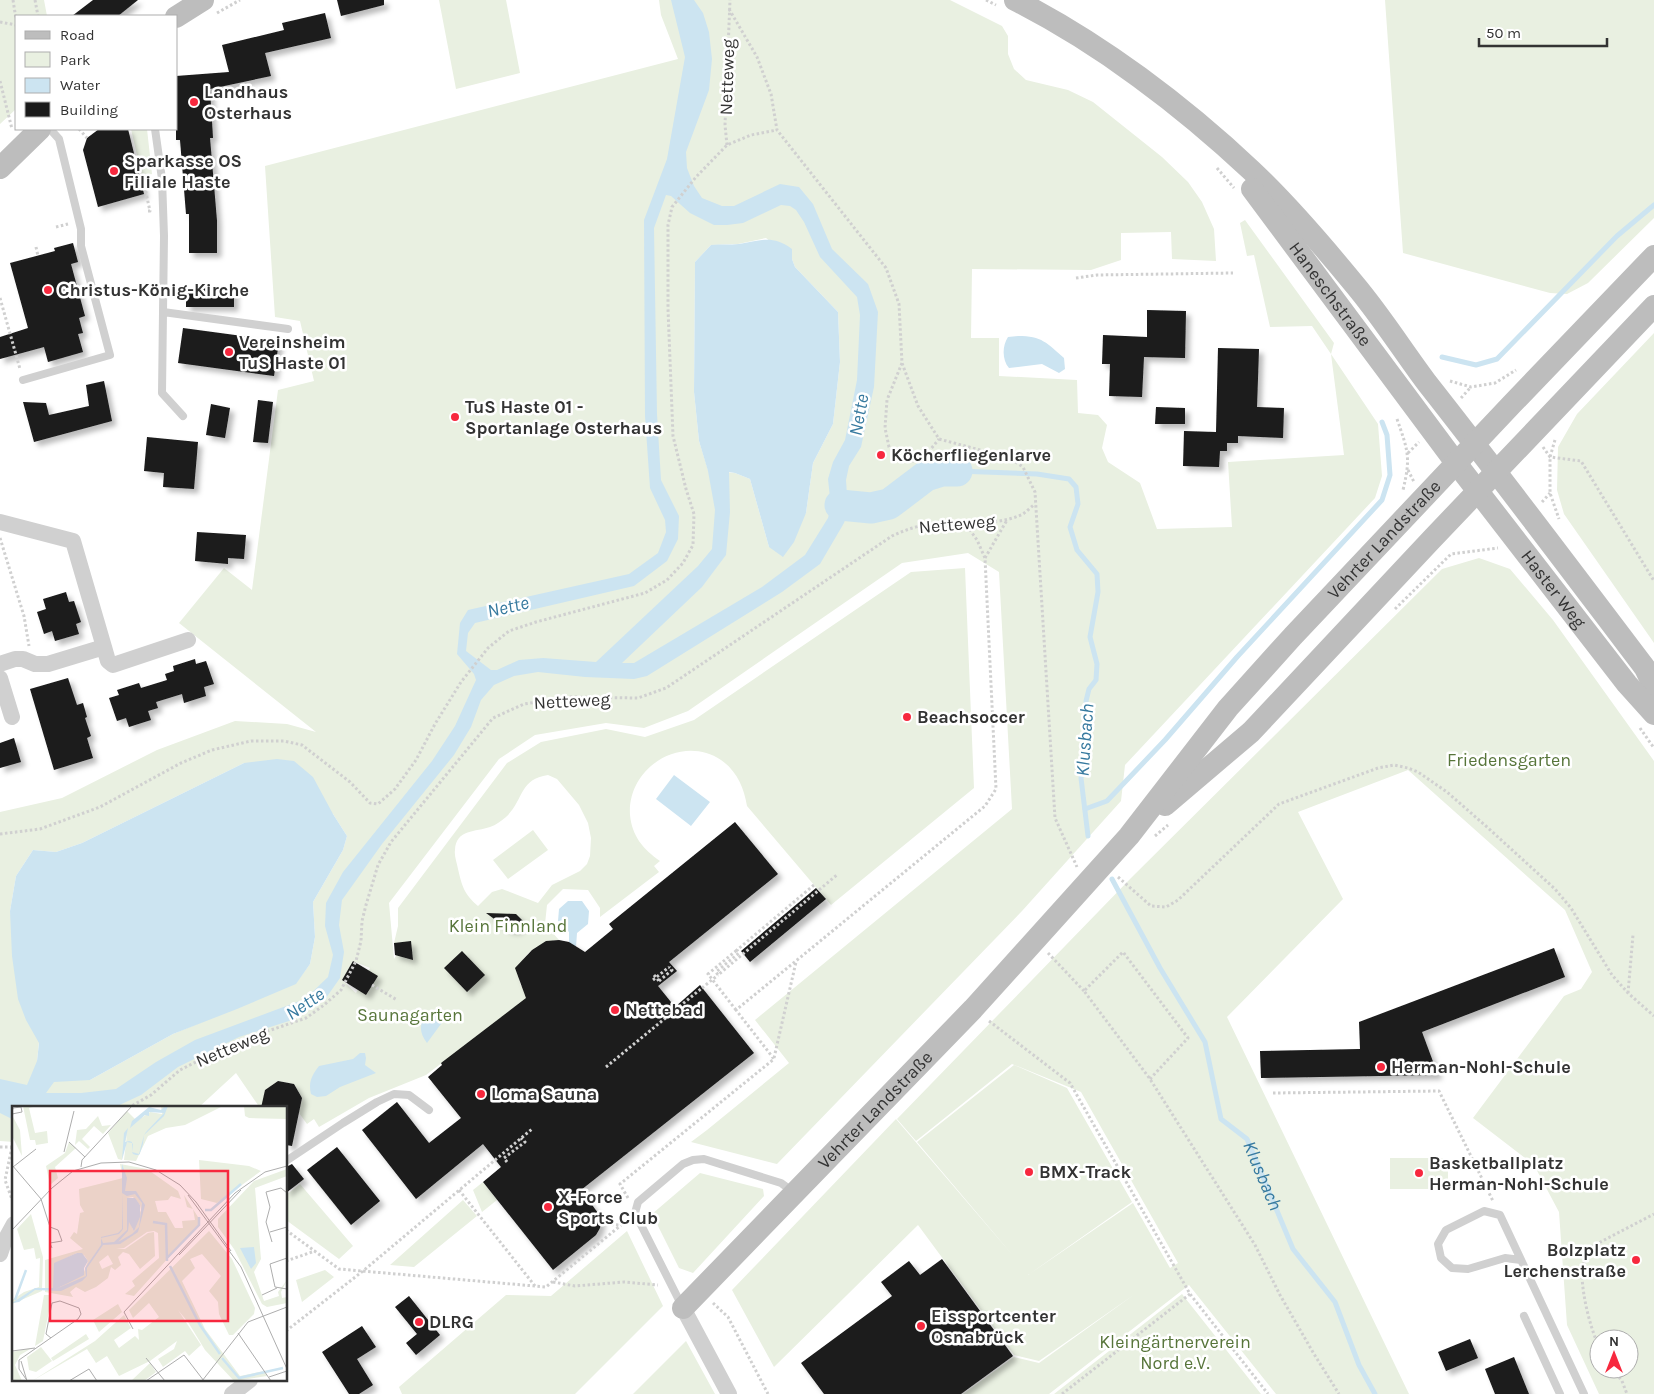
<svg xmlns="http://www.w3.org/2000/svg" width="1654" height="1394" font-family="Karla,sans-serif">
	<defs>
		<filter id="shadow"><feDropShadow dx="4.5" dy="4.5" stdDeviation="2.5" flood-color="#0004"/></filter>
	</defs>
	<rect width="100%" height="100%" fill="#fff"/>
	<path fill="#e9f0e1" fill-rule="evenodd" d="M0,0H44L47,16H16V109L0,124Z
		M439,0H506L520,73L456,89Z
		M659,0H950L1002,26L1008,36V54L1014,69L1026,80L1068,90L1093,102L1162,157L1188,182L1202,202L1214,229L1216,261L1172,259L1171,232L1121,233V260L1091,270L972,269L971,338H999V376L1077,380L1078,413L1098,415L1107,425L1102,448L1108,462L1140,483L1157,529L1232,527L1228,462L1344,455L1331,354L1312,326L1270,327L1254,255L1247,256L1240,223L1245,220L1334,343L1331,354L1378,424L1382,476L1375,498L1125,765L1121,801L1022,911L777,1164L691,1142L707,1130L789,1063L755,1020L1012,809L999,572L968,553L902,563L688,711L644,728L606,723L535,735L499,759L389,903L394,959L396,956L394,943L398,926V908L507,763L541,742L606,729L645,737L694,720L911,572L965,568L974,788L831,905L747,806C744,788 737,771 721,760C682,734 627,767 630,815C632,836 643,849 660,861L654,866L659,872L600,917V908L588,890L563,889L547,905L545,924L559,940C535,943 512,959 521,986L534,993L426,1075L369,1098L319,1127L314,1119L307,1124L299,1113L302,1098L294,1084L278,1081L265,1090L263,1108H260L236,1073L198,1108H14V1142L0,1141V812L62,798L157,750L235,721L287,724L316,732L179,623L224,568L252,590L278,390L314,381L300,321L275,317L265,166L678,59L661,15ZM766,238L792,259L795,267L838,312L840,362L833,424L813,463L806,513L769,547L750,479L735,473L708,470L699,441L694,392L695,262L711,245L738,244ZM244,763L333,814L347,836L343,850L313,902L315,937L310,964L296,983L173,1034L90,1080L37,1061L39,1042L10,911L16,876L33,850L56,852L82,843ZM548,775L557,779L579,805L588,823L591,838L590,856L587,864L580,871L552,885L538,903L502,889L492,892L478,906C464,894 462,886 458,869C457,863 454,856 455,850C456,829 476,832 490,827C496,825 501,821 506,817C524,800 519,779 548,775ZM353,961L370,968L356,993L342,980Z
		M1385,0H1654V218L1588,283L1567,294L1550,293L1403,253Z
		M131,129H147L152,174L142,177Z
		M1654,333V643L1564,514L1557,490L1558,447L1577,414Z
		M1479,558L1510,569L1553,620L1654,761V1394H1599L1567,1325L1559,1212L1534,1165L1473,1118L1564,996L1581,989L1592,972L1565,910L1408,770L1298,812L1343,899L1227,1017L1409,1394H1276L1189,1285L1049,1394H963L1014,1357L1039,1363L1135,1294L1039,1361L1014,1355L918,1225L774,1367L732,1290L896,1119L1015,1258L917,1142L1014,1065L1067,1088L1132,1202L1028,1275L1133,1203L1170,1268L1178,1263L1081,1092L1012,1064L916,1141L897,1119L1131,878L1442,569ZM1599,1339H1629V1369H1599Z
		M533,830L548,850L508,879L493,860Z
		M1390,1158H1448V1189H1390Z
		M700,1173L763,1189L764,1196L693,1273L679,1268L652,1214Z
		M483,1182L497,1200L482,1212L473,1190Z
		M300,1184L353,1246L339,1259L286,1220V1195Z
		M463,1200L477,1216L414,1267L390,1265Z
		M627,1231L663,1306L575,1394H402L399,1387L506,1295L551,1296Z
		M325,1270L334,1277L302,1302L296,1280Z
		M1182,1294L1261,1394H1054Z
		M686,1341L715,1394H633Z"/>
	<path fill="#cce4f1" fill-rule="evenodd" d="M671,0H694L703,13L709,32L712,59L709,90L686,152L687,168L694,186L702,198L722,206H734L780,184L799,187L813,204L832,249L868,284L878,312L874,387L861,447L849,466L846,480L848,510L844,523L820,564L782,592L647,676L634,679L585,677L538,672L514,676L494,685L481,700L471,727L454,755L382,844L342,900L339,925L344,952L340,978L326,998L292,1020L239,1037L178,1067L141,1095L113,1108H14V1120L0,1113V1079L27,1085L37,1061L39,1043L26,1020L18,999L12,956L10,911L16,876L33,850L56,852L82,843L244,763L277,759L294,761L313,777L333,814L347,836L343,850L313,902L315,937L310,964L296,984L237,1009L173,1034L90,1080L54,1082L46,1093H81L116,1089L156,1062L195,1040L305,999L328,977L333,955L325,926L326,903L343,872L432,761L455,726L476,680L474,674L457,654L460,623L468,610L629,574L658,553L666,532L665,520L650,488L645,416L644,220L667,159L685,57ZM666,195L671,196L690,213L714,225H727L743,223L781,205L790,206L796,210L804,222L820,257L857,297L860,315L857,380L845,440L833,462L828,479L831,507L828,518L805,555L762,587L634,663H622L702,587L726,555L730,512L729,472L735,473L750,479L769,547L783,557L794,542L806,513L813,463L833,424L840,362L838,312L795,267L792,259V249C772,234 760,241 739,244C730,245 720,244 711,245L695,262L694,392L699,441L708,471L715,510L712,549L698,566L596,662L543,658L519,660L497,670H491L466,651L468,633L475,623L634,586L667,561L678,539L679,516L661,480L657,414L654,228Z
		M1018,336C1042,336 1047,343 1064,358L1065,369L1059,373L1042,364L1009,368C1002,360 1002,346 1008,337Z
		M674,775L710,802L691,826L656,799Z
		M568,901H582L589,911L588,924L577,933L576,947L569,942V932L558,921L559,909Z
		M443,1010L449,1013L427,1043C414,1027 423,1011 443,1010Z
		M360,1053H365L366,1058L365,1065L376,1073L340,1087L326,1096L317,1097L311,1094C308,1082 312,1075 319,1066L353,1059Z"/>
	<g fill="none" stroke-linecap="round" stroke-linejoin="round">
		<g stroke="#cce4f1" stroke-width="5">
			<path d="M1442,357L1476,365L1497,359L1617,236L1654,205"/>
			<path d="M957,471L1037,474L1069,479L1076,487L1078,504L1070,527L1077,550L1097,574L1098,592L1090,637L1097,664L1096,680L1089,689L1086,701L1090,725L1081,778L1088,836"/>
			<path d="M1085,809L1107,801L1165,740L1237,657L1382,500L1390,475L1387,435L1382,422"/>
			<path id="s1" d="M1112,879L1160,968L1205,1042L1221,1119L1247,1139L1293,1249L1335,1302L1359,1365L1375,1394"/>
		</g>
		<path stroke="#cce4f1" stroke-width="31" d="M840,505L871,508L889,504L926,476L942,471H957"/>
	</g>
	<path fill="#1a1a1a" filter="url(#shadow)" d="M93,0H138L118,16H72Z
		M337,0H384V5L341,16Z
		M325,13L331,38L265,53L271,76L210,89L213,138H210L217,221V253H189V214H186L180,140H176V76L229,72L222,45L284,30L282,23Z
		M99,129H128L144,194L98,207L83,150L87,138Z
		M73,243L78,262L71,264L85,316L79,318L83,333L78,334L83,352L48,362L44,347L0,359V337L28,328L10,263L55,251L54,248Z
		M186,287H234V307H186Z
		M1147,310L1186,311L1185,358L1144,357L1142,397L1109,396L1110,364H1102L1103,335L1147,337Z
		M183,328L279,341L274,376L178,363Z
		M1218,348L1259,349L1257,407L1284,408L1283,438L1238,436V443H1227V451H1220L1219,467L1183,466L1184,431L1216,432Z
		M104,381L112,421L34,442L23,402L46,403L49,415L89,406L86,385Z
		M258,400L273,402L268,443L253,442Z
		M211,404L230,408L225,438L206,435Z
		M1156,407L1185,408V424H1155Z
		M147,437L198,442L194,489L163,487L164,473L144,471Z
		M197,532L246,535L244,559L228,558V564L195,561Z
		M66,592L69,602L74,601L81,622L76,624L79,634L55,641L52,631L44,634L37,612L46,609L43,599Z
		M195,659L196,664L206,661L214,684L204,687L206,696L184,703L182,694L156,702L158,708L148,711L151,720L129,727L126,718L117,721L109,698L119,695L117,690L139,683L141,688L167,680L165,674L174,671L173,666Z
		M68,678L77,705L83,703L87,717L85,718L91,736L87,738L93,758L54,770L30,689Z
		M14,738L21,762L0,768V743Z
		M735,822L778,874L669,962L677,971L658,986L675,1007L700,985L754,1053L581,1190L598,1213L601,1220L600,1228L596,1235L553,1270L483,1182L501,1167L483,1144L416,1199L362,1130L397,1102L429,1143L461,1118L428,1077L442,1065L441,1063L526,998L515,968L532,950L546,941L559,940L569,942L585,952L613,929L609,924Z
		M816,888L826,899L750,962L741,951Z
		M486,913L516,914L524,922L516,930L508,929Z
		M411,941L413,960L395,955L394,943Z
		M1554,948L1565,977L1422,1032L1438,1075L1261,1078L1260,1051L1360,1049L1359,1022Z
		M462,951L485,975L467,992L444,968Z
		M353,961L378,976L366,995L342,980Z
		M278,1081L294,1084L302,1098L292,1146L286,1145V1108H261L265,1090Z
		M337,1147L380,1201L351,1225L307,1170Z
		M292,1164L304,1179L286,1193V1167Z
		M942,1259L1013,1356L961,1394H824L801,1363L892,1296L881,1282L909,1261L920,1275Z
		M409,1296L440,1335L416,1355L406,1343L417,1334L395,1307Z
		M362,1326L376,1347L357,1359L373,1385L359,1394H349L322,1352Z
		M1470,1339L1478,1358L1446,1371L1438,1352Z
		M1514,1357L1529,1394H1495L1485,1369Z"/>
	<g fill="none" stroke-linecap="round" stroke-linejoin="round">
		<path stroke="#d0d0d0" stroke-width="3" stroke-dasharray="2.5 2.5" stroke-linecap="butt" d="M13,0L16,19
			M35,0L38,16
			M986,0L996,5
			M729,9L757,57L771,94L777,130L886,268L899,304L902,363L918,406L939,439L1010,458L1023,467L1035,492L1055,818L1077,867
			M217,13L240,0
			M0,22L16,25
			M0,81L12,129
			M79,129L87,138
			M727,145L725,125L730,0
			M1217,168L1234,188
			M148,211H150L144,184L151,182
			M56,227L68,224
			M36,247L38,256
			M1076,278L1097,275L1233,273
			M0,298L20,369
			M902,363L887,400L885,428L889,447L899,458L914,461L926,455L939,439
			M1450,381L1471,387L1495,383L1516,370
			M1461,398L1471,387
			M1397,419C1408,451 1411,457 1403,490
			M1555,440L1550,457V493L1559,519
			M1543,447L1550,457L1581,461L1654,581
			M1408,453L1419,442
			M1408,470L1414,482
			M1542,502L1550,493
			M0,538L24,616L29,646
			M985,558L1007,520
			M1395,609L1451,554L1498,548
			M1640,728L1654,748
			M0,834L40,829L100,807L181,763L212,750L251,741H284L302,745L350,782L370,803L378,804L395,789L416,760L435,724L461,682L488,648L509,631L536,622L645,593L667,580L683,563L693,545L694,514L686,489L673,436L668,309V225L672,207L696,177L727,145L751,135L777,130
			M1155,836L1168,825
			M1118,877L1151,906L1166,907L1178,900L1279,804L1378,768L1394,765L1408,768L1418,772L1447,792L1487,827L1555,889L1571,908L1612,975L1628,993L1654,1016
			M814,885L737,950L739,953L716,972L718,975L838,874
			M1048,953L1084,991
			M654,975L659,981
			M653,980L669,967
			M659,981L672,970L669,967
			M372,985L397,1000
			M1628,993L1633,935
			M736,1010L708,974L737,950
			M989,1021L1070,1083L1190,1294L1268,1394
			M774,1058L796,962
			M606,1067L702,988
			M1150,1079L1188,1038L1123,952L1084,991L1150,1079L1255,1245L1280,1295L1314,1354L1339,1394
			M1273,1093L1439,1091L1493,1201
			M128,1108L151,1095L180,1070L236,1042L306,1018L324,1005L341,990L356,961L361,941L362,921L366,905L378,865L391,842L493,718L524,704L569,697L638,698L666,688L892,536C905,530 919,525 933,524C962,521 996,527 1023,514C1027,511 1031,507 1035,504
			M0,1147H13
			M12,1147L5,1180L14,1205
			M507,1162L504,1158L525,1142L521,1138
			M459,1190L535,1286
			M628,1198L620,1184L774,1059L736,1010L985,806L996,789L985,558L977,540L966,524
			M601,1224L619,1225
			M286,1230L339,1269L546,1287L626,1221
			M286,1261L315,1251
			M553,1282L575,1286L624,1282L658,1285
			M713,1303L728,1317L768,1394
			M286,1331L363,1271L532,1129
			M1599,1347C1590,1327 1582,1295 1582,1273C1583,1265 1586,1257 1587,1249L1654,1214
			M1613,1369L1622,1381L1627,1394
			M1062,1394L1190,1294"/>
		<path stroke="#d0d0d0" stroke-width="8" d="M155,129L162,179L164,236L163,312L288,329
			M163,312L162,393L183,416
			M23,380L110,355L81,246V229L59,139L50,129
			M286,1161L343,1123L377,1102L394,1094L409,1095L429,1110
			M1521,1260L1505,1258L1468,1269L1452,1268L1441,1258L1438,1244L1446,1230L1484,1211L1500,1215L1584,1394
			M682,1306L635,1213L638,1202L683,1164L693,1160L704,1159L781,1183L792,1191
			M1524,1316L1560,1394"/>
		<path stroke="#d0d0d0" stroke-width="16" d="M0,522L73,541L104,647L48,664H35L23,659H15L0,664
			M104,647L108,661L113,665L188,640
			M0,678L12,717
			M0,1254L4,1242L14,1224
			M683,1308L729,1394
			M232,1394L250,1380"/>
		<g stroke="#bdbdbd" stroke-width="22">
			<path d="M1015,0C1100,43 1183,106 1252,171C1289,206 1323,246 1355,285C1381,316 1403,351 1427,383C1501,477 1573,573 1645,668L1654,687"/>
			<path d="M176,17L203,0"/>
			<path d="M0,168L40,129"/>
			<path id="s2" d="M1252,189L1456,463L1627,684L1654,714"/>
			<path d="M1165,805L1251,732L1432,539L1654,306"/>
			<path id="s3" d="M683,1308L973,1009L1129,836L1228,708L1293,636L1512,404L1654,256"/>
		</g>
		<path stroke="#d0d0d0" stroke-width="3" stroke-dasharray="2.5 2.5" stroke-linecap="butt" d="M702,988L718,975"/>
	</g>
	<g fill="#f7283e" stroke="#fff" stroke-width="2">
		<circle cx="194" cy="102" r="5"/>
		<circle cx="114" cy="171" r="5"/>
		<circle cx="48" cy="290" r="5"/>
		<circle cx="229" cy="352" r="5"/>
		<circle cx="455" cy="417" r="5"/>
		<circle cx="881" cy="455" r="5"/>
		<circle cx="907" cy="717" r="5"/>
		<circle cx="615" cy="1010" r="5"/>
		<circle cx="1381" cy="1067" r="5"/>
		<circle cx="481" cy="1094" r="5"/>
		<circle cx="1029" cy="1172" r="5"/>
		<circle cx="1419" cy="1173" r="5"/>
		<circle cx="548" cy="1207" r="5"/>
		<circle cx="1636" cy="1260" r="5"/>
		<circle cx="419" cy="1322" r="5"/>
		<circle cx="921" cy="1326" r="5"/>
	</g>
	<g text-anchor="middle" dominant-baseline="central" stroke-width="5" stroke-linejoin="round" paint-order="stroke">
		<g font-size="18" fill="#333" stroke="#fff">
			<text transform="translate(727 77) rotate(-88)">Netteweg</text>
			<text stroke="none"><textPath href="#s2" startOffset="131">Haneschstraße</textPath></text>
			<text transform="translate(957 524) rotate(-5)">Netteweg</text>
			<text stroke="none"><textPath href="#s3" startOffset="1041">Vehrter Landstraße</textPath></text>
			<text stroke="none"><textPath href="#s2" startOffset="501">Haster Weg</textPath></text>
			<text transform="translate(572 701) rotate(-3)">Netteweg</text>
			<text transform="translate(232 1047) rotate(-23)">Netteweg</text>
			<text stroke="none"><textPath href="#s3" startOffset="276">Vehrter Landstraße</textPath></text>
		</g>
		<g font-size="18" font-weight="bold" fill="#333" stroke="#fff" text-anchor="start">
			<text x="204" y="92">Landhaus<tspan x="204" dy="21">Osterhaus</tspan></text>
			<text x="124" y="161">Sparkasse OS<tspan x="124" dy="21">Filiale Haste</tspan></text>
			<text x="58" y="290">Christus-König-Kirche</text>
			<text x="239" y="342">Vereinsheim<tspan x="239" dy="21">TuS Haste 01</tspan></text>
			<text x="465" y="407">TuS Haste 01 -<tspan x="465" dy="21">Sportanlage Osterhaus</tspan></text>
			<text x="891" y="455">Köcherfliegenlarve</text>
			<text x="917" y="717">Beachsoccer</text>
			<text x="625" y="1010">Nettebad</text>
			<text x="1391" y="1067">Herman-Nohl-Schule</text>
			<text x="491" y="1094">Loma Sauna</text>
			<text x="1429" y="1163">Basketballplatz<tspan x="1429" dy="21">Herman-Nohl-Schule</tspan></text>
			<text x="1039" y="1172">BMX-Track</text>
			<text x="558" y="1197">X-Force<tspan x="558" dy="21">Sports Club</tspan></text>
			<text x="1626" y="1250" text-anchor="end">Bolzplatz<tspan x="1626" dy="21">Lerchenstraße</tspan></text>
			<text x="931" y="1316">Eissportcenter<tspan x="931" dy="21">Osnabrück</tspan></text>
			<text x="429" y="1322">DLRG</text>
		</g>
		<g font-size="18" fill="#57753a" stroke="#fff">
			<text x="1509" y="760">Friedensgarten</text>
			<text x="508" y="926">Klein Finnland</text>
			<text x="410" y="1015">Saunagarten</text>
			<text x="1175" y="1342">Kleingärtnerverein<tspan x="1175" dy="21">Nord e.V.</tspan></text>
		</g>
		<g font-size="19" font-style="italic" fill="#377a9f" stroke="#fff">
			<text transform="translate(859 415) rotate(-80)">Nette</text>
			<text transform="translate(508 607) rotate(-13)">Nette</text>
			<text transform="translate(1085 740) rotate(-86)">Klusbach</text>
			<text transform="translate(305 1004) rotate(-34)">Nette</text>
			<text stroke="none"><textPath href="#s1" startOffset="339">Klusbach</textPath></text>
		</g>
	</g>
	<g transform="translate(12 1106)">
		<rect width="275" height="275" fill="#fff"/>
		<path d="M11,0H25L17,2L23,27L35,25L36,37L24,39L23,34H18ZM149,0H211L173,19L154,22L136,30L124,55L112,54L115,28L110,54L106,53L96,27L115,5L125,15L138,6L150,8ZM232,0H275V13L237,12L233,10ZM0,9L8,24L10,50L0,30ZM86,10L90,20L99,19L91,28L82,20L70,33L78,41L76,43L67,35L63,39L65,24L74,23ZM57,36L64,42L43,61L46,72L38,79L34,60L53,47ZM187,54L237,60L249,65L205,97L189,93ZM108,58L135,63L166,85L169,93L159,90L156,94L143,95L146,106H154L163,122H171L170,115L183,114L181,103L175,101L172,89L186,111V119L122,190L113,188L123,180L120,175L147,152L146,127L142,125L135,126L112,142L104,143H113L136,127L142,126L143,150L128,163L117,148L111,146L106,151L109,159L103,164L99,161L96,172L84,181L73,186L64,181L58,186L61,191L33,186V154L71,143L58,132L62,126L65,128L68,107L72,106L68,99L67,83L111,72ZM121,91L128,99L129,104L121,124L115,92ZM65,147L72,149L76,155L72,166L48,181L42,179L44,157ZM96,149L101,158L90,163L87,156ZM275,63V70L243,82L249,153L242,166L252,195L267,190L266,186L275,174L269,186L270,192L275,191V197L255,201L250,198L222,143L206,121V113L242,75ZM19,108L31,151L30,185L0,198V194L12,186L27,181L28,152L24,153L22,142L12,144L5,123ZM197,125L220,153L243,202L242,208L221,229H217L207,208L206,196L197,185L209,170L190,148L178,153L183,162L170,175L193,223L228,270L252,265L255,270L222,275L193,244L176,216L166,204L189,239L177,250L173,245L151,261L146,253L162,243L165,235L138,255L107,270L95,250L84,257L75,243L20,275L83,235L112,209L119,222L102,234L107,242L123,230L127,234L126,223L130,224L147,211L137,197L121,212L117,204ZM32,189H39V195L31,235L23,240ZM106,198L110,206L87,226L81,214ZM74,228L77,233L41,255L39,252ZM29,241L40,255L24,266L17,264L15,251ZM20,242L8,249L3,259L10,275H0V246ZM138,257L144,266L132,275H119Z" fill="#e9f0e1" fill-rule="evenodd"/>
		<path d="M153,0H156L152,10L132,29L131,38L128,47V48L126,49H124L121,48L120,46V37L115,36L110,54L112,27L116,22L113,36L117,35L120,36V37L121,38L120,46L127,48L132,29L134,26L152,7L137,6V10L133,9L118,22L120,15L137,1L149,4ZM110,58L115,72L113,85H124L133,99L126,126L108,138L91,139L75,162V170L70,175L49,185L23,184L7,196L0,197L23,182H41L42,157L65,147H70L76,155L72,162V169L44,183L74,170L73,162L89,139V131L106,127L110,123ZM110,87L115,90L123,88L130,97L127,121L120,128L106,136L116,125L117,116L122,125L128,111V99L123,92H115V124L102,136L91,137L89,132L107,128L111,123ZM242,141L244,157L239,163L228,142Z" fill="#cce4f1" fill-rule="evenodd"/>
		<path fill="none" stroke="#cce4f1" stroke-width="2.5" d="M193,104H199L229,78M141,116L154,118L155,155M155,152L187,119V111M158,160L188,219L208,248M3,194L14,164M210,252L227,272L271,262"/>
		<path fill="none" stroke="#adadad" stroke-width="1" d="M0,6L1,2L9,1L10,6L0,8M57,36L73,51M52,46L62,5M0,59L29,93L38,121L46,124L50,135L38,137L40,142M1,61L24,43M69,61L70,54L120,0M176,89L229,161L275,263M0,124L40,82L61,65L89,57L117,56L144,64L168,79L184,96L219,145M258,126L275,121M260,136L254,116L258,101L254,86L269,82L275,87M167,149L229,84M275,152L258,158L263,181L275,183M250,189L265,182M112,206L121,223M112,206L223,87L253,66L275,60M226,227L259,275M0,245L23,242M134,252L153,275M9,255L15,275M257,271L275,265M14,273L7,263V254L66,213L69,208L67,202L48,195L40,197L34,228L39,232M57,275L77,263L85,275M134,275L172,249L192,275M190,275L236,216L275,201"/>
		<path fill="#f7283e" fill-opacity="0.15" stroke="#f7283e" stroke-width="2.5" d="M38,65H216V215H38Z"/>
		<rect width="275" height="275" fill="none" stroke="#333" stroke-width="2.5"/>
	</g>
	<rect x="15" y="15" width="162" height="115" fill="#ffffff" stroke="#adadad"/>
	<rect x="25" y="31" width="25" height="8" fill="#bdbdbd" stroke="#adadad"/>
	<text x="60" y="40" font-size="15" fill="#333333">Road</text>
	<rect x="25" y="52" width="25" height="15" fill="#e9f0e1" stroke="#adadad"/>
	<text x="60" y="65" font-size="15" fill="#333333">Park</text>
	<rect x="25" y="78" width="25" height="15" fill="#cce4f1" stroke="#adadad"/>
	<text x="60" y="90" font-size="15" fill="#333333">Water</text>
	<rect x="25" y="102" width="25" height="15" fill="#1a1a1a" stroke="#adadad"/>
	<text x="60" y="115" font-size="15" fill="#333333">Building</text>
	<g transform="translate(1614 1354)"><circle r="24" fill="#ffffff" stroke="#adadad"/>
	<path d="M0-4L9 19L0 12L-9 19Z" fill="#f7283e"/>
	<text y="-8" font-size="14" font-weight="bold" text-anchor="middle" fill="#333333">N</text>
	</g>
	<path d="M1479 38v8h128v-8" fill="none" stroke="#333333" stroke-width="2.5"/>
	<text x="1486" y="38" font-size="15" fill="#333333" stroke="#ffffff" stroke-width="4" paint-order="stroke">50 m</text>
</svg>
